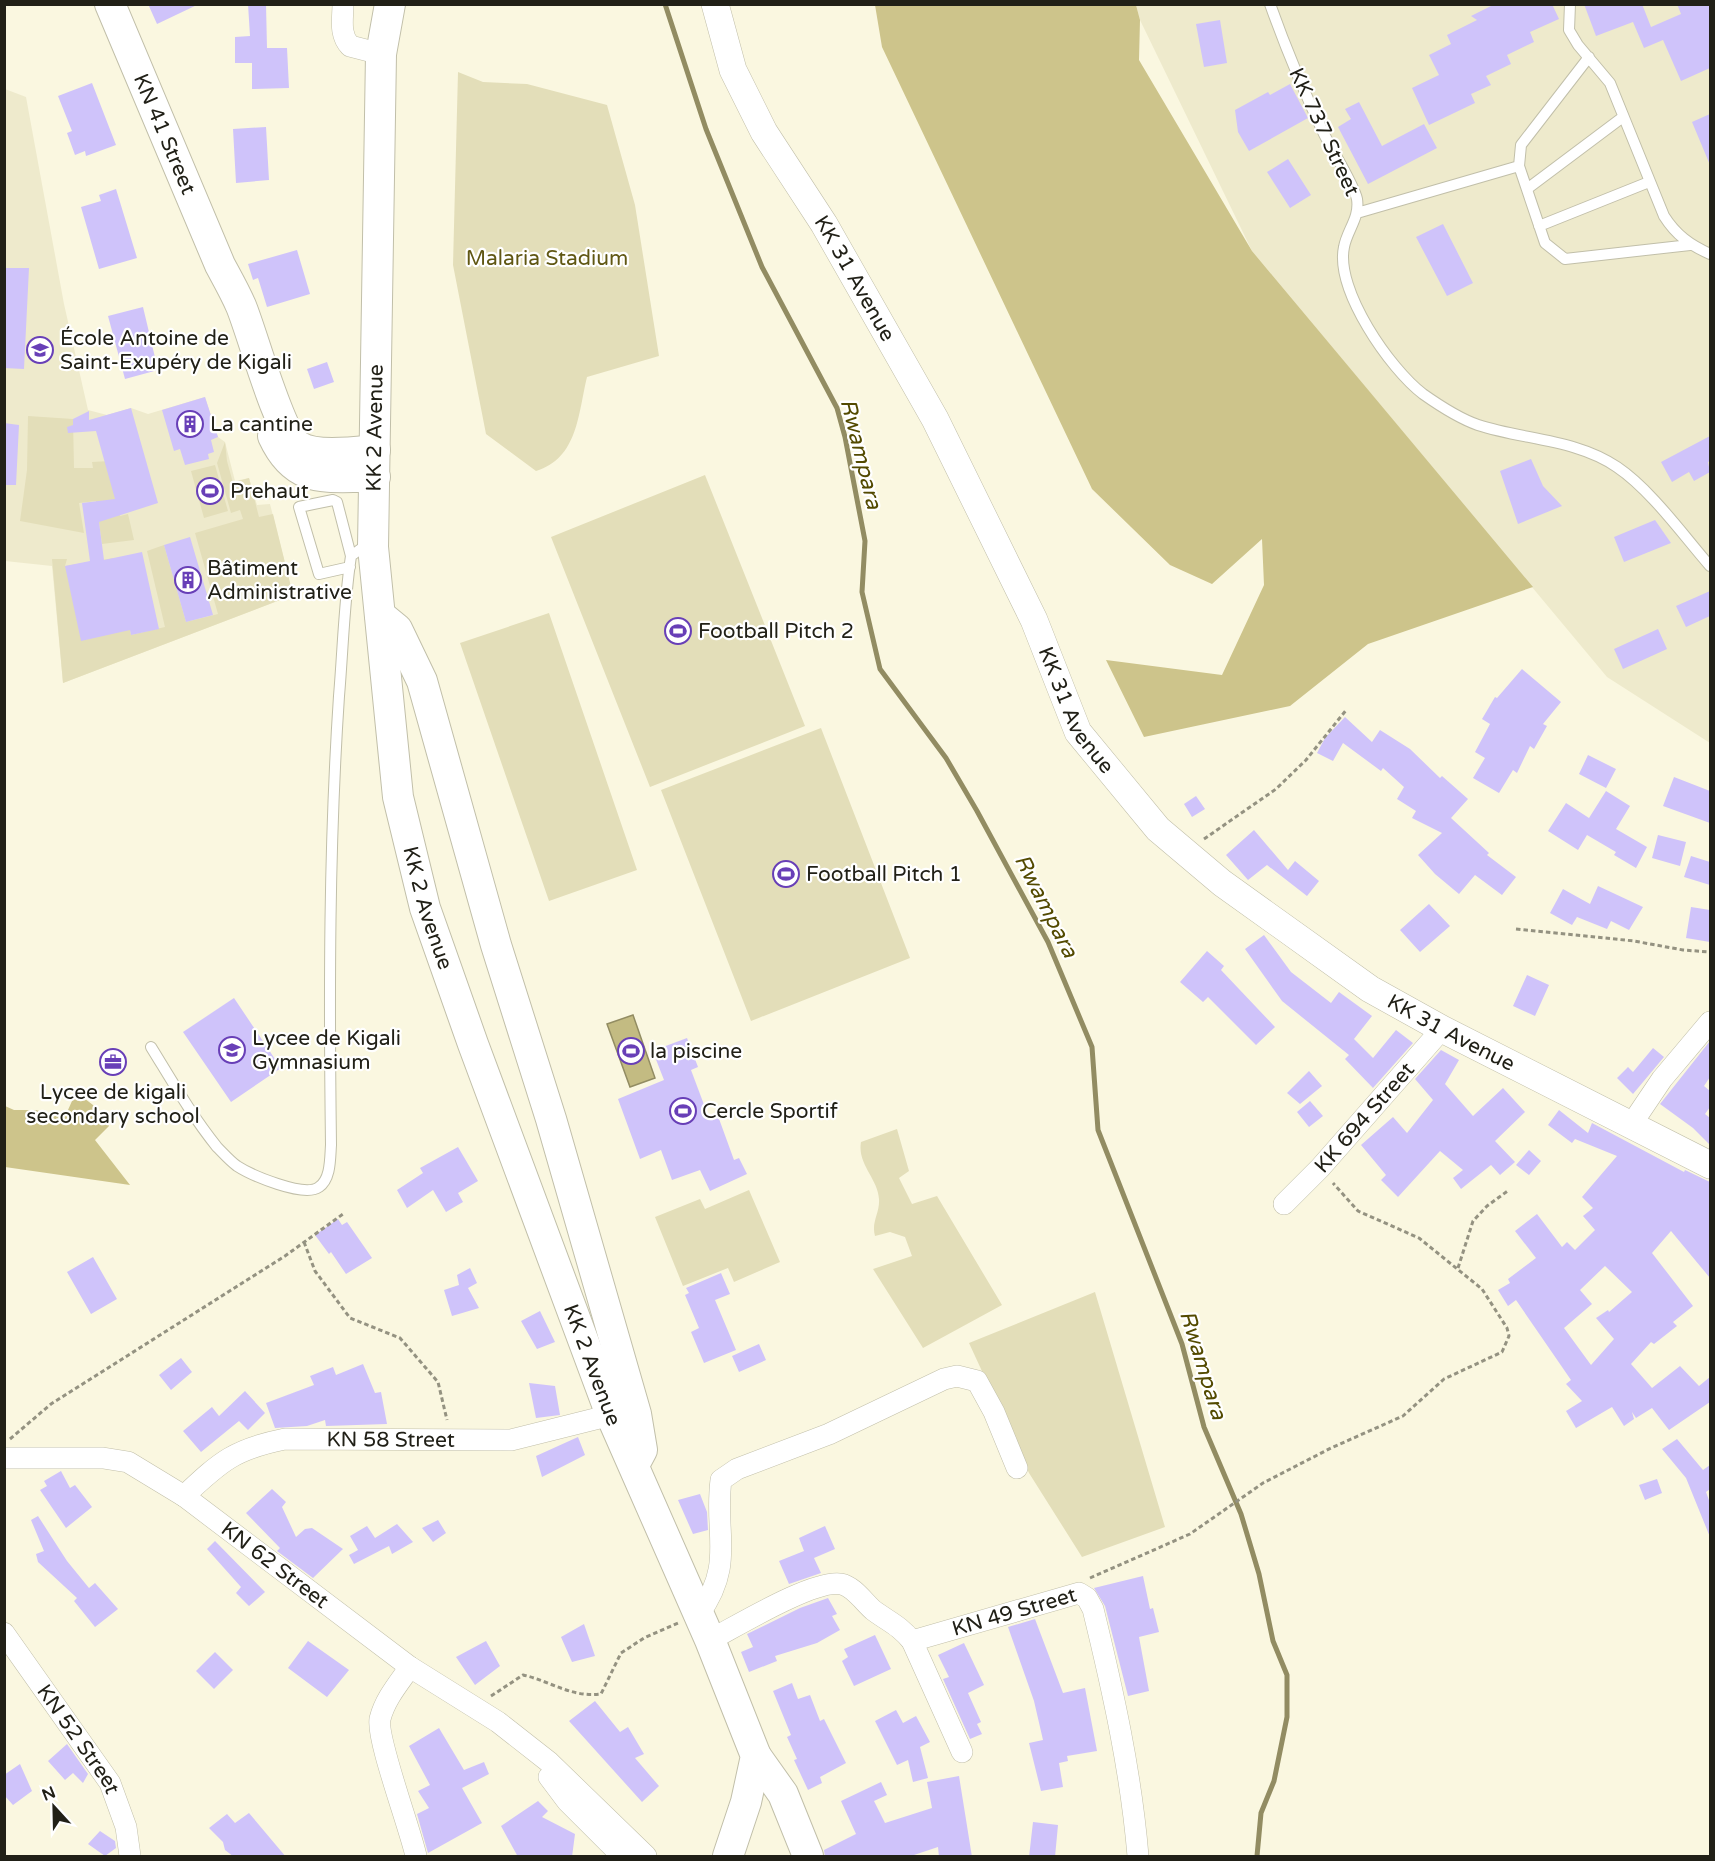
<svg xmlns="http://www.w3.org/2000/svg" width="1715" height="1861" font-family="'Varela Round',sans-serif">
	<rect width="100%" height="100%" fill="#faf7e0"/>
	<path fill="#eeeacc" d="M1136,5H1710V743L1607,677L1252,251L1140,20Z
		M5,89L26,97L64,304L88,410L107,415L131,408L148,414L205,397L218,437L225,442L235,481L249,478L257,505L270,504L293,595L63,683L52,566L5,561Z"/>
	<path fill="#e3deb9" d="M458,72L483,82L527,84L607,105L635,205L659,356L587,377C578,414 578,458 536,471L486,434L453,265Z
		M28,416L73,419L74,468H93L92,462L110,461L120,516L128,514L134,540L102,544L96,501L79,503L84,533L20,521L27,470Z
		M225,442L227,461L238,501L235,482L249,478L259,517L273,514L293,595L63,683L52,559H67L65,566L114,558L131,635L165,627L147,551L164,545L186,622L218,614L195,533L243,519L240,510L231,513L217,463Z
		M215,465L228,511L204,518L191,471Z
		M705,475L805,726L650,787L551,537Z
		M549,613L637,870L549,901L460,643Z
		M821,728L910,958L751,1021L661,790Z
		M897,1129L909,1171L899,1178L912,1204L937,1196L1002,1305L923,1348L873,1269L912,1256L905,1237L890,1232L875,1236C871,1222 880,1213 879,1199C878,1179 857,1164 861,1142Z
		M749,1190L780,1262L734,1282L728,1268L683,1286L655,1217L700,1199L705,1209Z
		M1095,1292L1165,1527L1082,1557L1029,1473L969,1343Z"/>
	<path fill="#cdc48b" d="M875,5H1136L1140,20L1139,60L1252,251L1533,587L1368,644L1290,706L1144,737L1106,660L1222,675L1264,585L1262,539L1212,584L1170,565L1092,489L882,47Z
		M76,1092L93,1105L109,1126L95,1140L130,1185L5,1167V1106L14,1110H36L53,1115L68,1110Z"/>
	<path fill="#c3bb82" stroke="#928c62" stroke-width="1.5" d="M633,1015L655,1078L630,1087L607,1024Z"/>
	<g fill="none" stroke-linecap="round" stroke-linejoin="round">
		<path stroke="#928c62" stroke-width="5" d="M665,4L706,129L762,267L837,408L845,437L865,541L862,592L880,669L946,758L977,811L1048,942L1092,1047L1098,1130L1182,1344L1204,1427L1241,1514L1259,1574L1273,1641L1287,1675V1717L1274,1781L1261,1813L1257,1856"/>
	</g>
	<path fill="#cfc3fa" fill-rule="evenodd" d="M148,4H199L157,24Z
		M248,4H266L267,48H287L289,88L252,89V63H235V37L250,36Z
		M1495,4H1552L1559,19L1530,32L1534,42L1507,55L1511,64L1486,76L1491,85L1471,94L1475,103L1429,125L1412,88L1439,75L1429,55L1451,44L1447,35L1477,20L1471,16Z
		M1584,4H1642L1651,27L1681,14L1677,4H1710V68L1681,81L1663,40L1644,48L1633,22L1596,36Z
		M1220,20L1227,63L1204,67L1196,24Z
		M92,83L116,145L86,156L85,151L75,155L67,133L72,131L58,96Z
		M1290,84L1308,118L1249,151L1238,132L1235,110L1268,92L1270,95Z
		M1359,102L1382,146L1424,124L1437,148L1368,184L1338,127L1351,119L1345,109Z
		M1710,114V165L1692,122Z
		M266,127L269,180L236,183L233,129Z
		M1288,159L1311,195L1290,208L1267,172Z
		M116,189L137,258L99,269L81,207L101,201L99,195Z
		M1443,224L1473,283L1447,296L1416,237Z
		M297,250L310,294L267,307L258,278L253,280L248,264Z
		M4,268H29L24,369L4,368Z
		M143,307L158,370L125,379L108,316Z
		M327,362L334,382L314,389L307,369Z
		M205,397L218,437L211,440L214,452L208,454L209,459L185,465L180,449L174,451L162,410Z
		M131,408L158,503L99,522L104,560L142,552L159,629L131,635L130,630L81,641L65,566L90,561L82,503L115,499L96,431L68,433L67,427L73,425V419L89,411V420Z
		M4,423L19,425L16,485H4Z
		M1710,436V461L1708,462L1710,472L1694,481L1689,472L1672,482L1661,462Z
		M1531,459L1543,486L1562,506L1518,524L1500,471Z
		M1655,520L1671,543L1624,562L1614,537Z
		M190,537L213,615L186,622L164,545Z
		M1710,591V616L1686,627L1676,606Z
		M1658,629L1667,649L1623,669L1614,649Z
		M1522,669L1561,702L1543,724L1547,726L1534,749L1530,746L1517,773L1513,770L1499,793L1473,778L1485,758L1475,752L1490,724L1482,719L1495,697L1497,698Z
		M1345,717L1372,742L1380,730L1410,749L1440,778L1442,776L1468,799L1451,818L1489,853L1487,855L1516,877L1502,895L1475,875L1459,894L1435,874L1418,855L1442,833L1412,818L1416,811L1397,799L1404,787L1383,768L1381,771L1343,743L1333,761L1317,753L1325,738Z
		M1588,755L1616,769L1606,788L1579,774Z
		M1674,777L1710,791V823L1663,806Z
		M1606,791L1630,806L1616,829L1647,847L1636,868L1614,855L1616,852L1587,835L1578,850L1548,831L1566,803L1589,818Z
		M1196,796L1205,809L1192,817L1184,804Z
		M1254,830L1288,870L1295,861L1319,881L1307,896L1267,865L1248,880L1226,855Z
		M1658,835L1686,842L1680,866L1652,858Z
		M1691,856L1710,862V885L1684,877Z
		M1598,886L1643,907L1629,930L1611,921L1607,929L1577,917L1572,925L1550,913L1563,889L1590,904Z
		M1429,904L1450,926L1420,952L1400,930Z
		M1691,907L1710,910V942L1686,938Z
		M1264,935L1291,972L1331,1003L1339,992L1372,1016L1354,1039L1373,1058L1396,1030L1413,1043L1373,1088L1345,1059L1349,1055L1282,1001L1245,949Z
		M1207,951L1224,966L1221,970L1275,1027L1256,1045L1208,997L1203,1002L1180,982Z
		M1527,975L1549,985L1535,1016L1513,1006Z
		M234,998L281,1068L231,1102L183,1032Z
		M687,1038L698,1067L691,1070L709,1118L718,1116L734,1160L739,1158L747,1174L710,1191L700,1170L672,1180L661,1150L640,1159L618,1099L664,1080L655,1057L666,1053L663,1047Z
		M1710,1041V1077L1704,1086L1710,1091V1107L1705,1114L1710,1118V1145L1693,1128L1660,1104Z
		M1653,1048L1664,1057L1633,1094L1617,1078L1628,1067L1633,1072Z
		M1441,1050L1459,1060L1445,1084L1473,1116L1503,1088L1525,1112L1495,1141L1515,1162L1500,1175L1491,1165L1461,1189L1453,1178L1463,1170L1440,1151L1398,1197L1381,1180L1386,1175L1361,1145L1393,1117L1407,1133L1433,1100L1415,1079Z
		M1309,1071L1322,1086L1300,1104L1287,1093Z
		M1310,1101L1323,1116L1309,1127L1297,1112Z
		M1559,1110L1588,1133L1592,1123L1684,1172L1685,1170L1710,1182V1278L1671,1231L1652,1253L1693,1306L1673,1322L1677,1326L1654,1344L1651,1342L1631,1364L1652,1388L1680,1366L1699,1386L1710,1377V1402L1669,1430L1652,1408L1636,1418L1632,1412L1634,1419L1624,1426L1612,1407L1576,1428L1566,1411L1582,1401L1566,1384L1571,1380L1516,1300L1508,1306L1498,1290L1510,1283L1508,1279L1536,1258L1515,1231L1537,1214L1562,1247L1567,1242L1575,1250L1595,1230L1583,1216L1593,1208L1582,1197L1617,1156L1575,1139L1572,1143L1548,1125ZM1605,1266L1632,1292L1609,1312L1608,1310L1596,1318L1614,1339L1591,1365L1564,1328L1592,1304L1580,1290Z
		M458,1147L478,1181L458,1193L463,1202L446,1212L433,1190L407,1208L397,1190L423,1173L420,1168Z
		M1529,1150L1541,1161L1529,1175L1516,1165Z
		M338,1219L342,1225L347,1222L372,1258L346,1274L331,1252L329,1254L315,1235Z
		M93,1257L117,1299L91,1314L67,1272Z
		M470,1268L477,1283L468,1288L479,1308L452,1316L444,1290L459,1285L457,1275Z
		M721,1273L730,1294L715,1300L736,1350L704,1363L691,1332L699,1328L685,1295L689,1293L686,1288Z
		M540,1311L555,1342L537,1349L521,1321Z
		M759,1344L766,1360L739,1372L732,1356Z
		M181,1358L192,1372L171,1390L159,1375Z
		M363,1364L375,1393L381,1392L387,1424L326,1426L325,1420L307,1426L275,1428L266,1403L314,1385L310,1376L333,1367L336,1375Z
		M529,1383L555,1386L560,1415L536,1418Z
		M245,1391L265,1413L248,1430L239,1421L201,1452L183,1431L212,1407L219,1416Z
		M578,1437L585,1455L542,1477L536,1456Z
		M1677,1439L1703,1470L1710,1465V1489L1706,1492L1710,1503V1537L1686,1478L1662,1449Z
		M61,1471L70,1488L75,1485L92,1507L66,1528L40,1490L47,1486L44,1481Z
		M1657,1479L1662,1493L1645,1500L1639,1485Z
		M272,1489L286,1502L282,1507L296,1537L305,1529L312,1528L343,1549L313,1578L277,1551L280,1548L246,1513Z
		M700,1494L707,1512L708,1530L693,1534L678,1500Z
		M38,1516L67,1561L89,1588L95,1583L118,1609L95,1627L74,1601L77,1598L38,1562L36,1554L44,1551L31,1520Z
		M438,1520L446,1533L433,1542L422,1528Z
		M397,1524L413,1542L392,1554L389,1546L354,1564L349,1555L358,1550L350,1536L367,1526L375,1538Z
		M825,1526L835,1549L814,1558L821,1573L789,1584L779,1561L804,1551L799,1538Z
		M215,1541L265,1592L249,1606L236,1593L241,1587L207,1549Z
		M1143,1576L1150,1609L1153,1608L1159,1632L1139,1637L1149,1691L1128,1696L1105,1606L1094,1588Z
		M828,1598L837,1614L832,1616L840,1630L817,1643L775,1656L777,1661L749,1672L741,1652L753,1647L747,1634L800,1608Z
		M1035,1619L1063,1693L1085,1688L1097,1751L1067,1756L1068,1761L1059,1763L1063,1787L1041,1791L1029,1743L1043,1740L1034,1701L1008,1627Z
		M584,1624L595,1656L572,1662L561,1637Z
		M875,1635L891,1669L854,1686L842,1661L848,1657L844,1649Z
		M308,1641L349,1670L327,1697L288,1668Z
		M486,1641L500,1666L475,1685L456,1657Z
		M964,1643L984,1685L968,1693L981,1722L977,1724L982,1734L970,1739L943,1679L949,1677L938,1655Z
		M215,1652L233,1670L214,1689L196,1671Z
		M792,1683L798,1699L810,1695L820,1721L824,1719L846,1763L820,1777L822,1783L808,1790L794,1760L797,1759L787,1737L791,1735L773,1691Z
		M595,1701L620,1732L628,1727L644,1754L635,1758L659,1786L642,1802L569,1721Z
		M896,1710L903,1723L916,1716L930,1742L920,1747L928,1778L913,1782L908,1760L897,1765L875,1721Z
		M439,1728L464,1770L484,1762L489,1774L462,1788L482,1823L428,1853L417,1814L429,1808L418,1791L430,1785L409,1746Z
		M67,1744L88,1774L83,1783L73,1773L65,1780L48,1761Z
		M20,1764L32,1791L13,1805L4,1795V1775Z
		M959,1776L972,1857H939L938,1847L908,1857H825L824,1850L856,1834L841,1801L881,1782L887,1795L874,1801L885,1823L932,1808L927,1782Z
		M538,1801L548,1811L542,1817L575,1834L572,1857H518L501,1826Z
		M249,1813L286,1857H234L225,1850L223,1842L209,1828L227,1814L235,1823Z
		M1033,1822L1058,1825L1055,1857H1029Z
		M100,1831L115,1841L116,1848L105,1856L88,1844Z"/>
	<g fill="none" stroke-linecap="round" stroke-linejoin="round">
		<defs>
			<path id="service" d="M1270,4C1286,49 1304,92 1324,134C1332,150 1354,184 1357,199C1360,218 1347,230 1344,247C1335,290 1390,369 1423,394C1440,406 1458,418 1478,425C1524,440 1576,439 1617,467C1651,490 1683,535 1710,566
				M1570,4L1569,30L1578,45L1610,83L1664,216C1676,235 1690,245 1710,254
				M1589,57L1521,145L1519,166L1545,243L1565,259L1690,245
				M1527,189L1623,117
				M1357,213L1519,166
				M1539,226L1649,182
				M350,567L319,574L299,507L333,500L337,502L351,556
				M151,1047C172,1081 192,1116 217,1147C223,1153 230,1161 237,1166C251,1175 304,1198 319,1187C331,1179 330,1158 331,1145C329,994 329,846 339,696C343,649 344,602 351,556L362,548L370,547"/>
			<g id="minor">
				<path d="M343,4C343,19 339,34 350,46L381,54"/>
				<path d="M1631,1125L1662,1079L1710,1022"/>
				<path id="s1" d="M1284,1204L1320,1168L1442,1029"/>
				<path id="s2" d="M4,1458H103L128,1462L184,1496L410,1667L498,1722L549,1762L646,1856"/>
				<path id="s3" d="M184,1496C221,1461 235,1449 285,1439L511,1440L611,1415"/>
				<path d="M699,1614C735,1564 714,1534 721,1480L737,1469L829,1434L944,1379L957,1376L977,1381L994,1412L1017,1468"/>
				<path id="s4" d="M4,1633L110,1783L126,1827L130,1856"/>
				<path id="s5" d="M710,1640C737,1626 814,1579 841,1584C853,1586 864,1602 873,1610C889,1622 899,1625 912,1641L1079,1593L1087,1598L1093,1609C1113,1691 1131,1772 1138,1856"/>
				<path d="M912,1641L962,1752"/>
				<path d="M410,1667C399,1683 385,1699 380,1719C376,1738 410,1828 416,1856"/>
				<path d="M549,1777L567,1801L622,1856"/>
			</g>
			<g id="tertiary">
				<path id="s6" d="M715,4L733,70L764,132L824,224L935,419L1034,620L1078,732L1158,829L1222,883L1370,989L1442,1029L1710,1165"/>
			</g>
			<g id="secondary">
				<path id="s7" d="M110,4L220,265C227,278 235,292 241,306C252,332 279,433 298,446C315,458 355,452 375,450"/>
				<path id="s8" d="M390,4L381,54L373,547L398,797L425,908L473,1044L611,1415L710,1640L756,1756L746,1802L728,1856"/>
				<path d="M273,436C296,486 327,476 375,477"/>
				<path d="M380,615L397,629L422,681L496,945L551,1119L636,1414L642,1450L634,1465"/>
				<path d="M756,1756L783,1794L808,1856"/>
			</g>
		</defs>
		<use href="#service" stroke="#c1bfa9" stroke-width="12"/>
		<use href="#minor" stroke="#c1bfa9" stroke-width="22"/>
		<use href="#tertiary" stroke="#c1bfa9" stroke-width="28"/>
		<use href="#secondary" stroke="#c1bfa9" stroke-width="32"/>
		<path stroke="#949281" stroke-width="3" stroke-dasharray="4.5 3" stroke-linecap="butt" d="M1204,839L1276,789L1306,760L1347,709
			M1516,929L1634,941L1683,950L1710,952
			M304,1242L315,1271L350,1318L400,1338L438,1382L447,1420
			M1458,1268L1473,1221L1487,1206L1509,1190
			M10,1439L51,1404L285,1256L343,1214
			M1090,1578L1190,1534L1263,1483L1331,1448L1403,1416L1444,1379L1502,1352L1509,1336L1507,1328L1482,1289L1419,1238L1358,1211L1333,1183
			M491,1696L523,1675C550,1681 572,1698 601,1694L621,1653L644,1638L678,1623"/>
		<use href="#service" stroke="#fff" stroke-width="10"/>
		<use href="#minor" stroke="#fff" stroke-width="21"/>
		<use href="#tertiary" stroke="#fff" stroke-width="27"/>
		<use href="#secondary" stroke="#fff" stroke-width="30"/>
	</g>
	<defs>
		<symbol id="school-ring" viewBox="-11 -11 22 22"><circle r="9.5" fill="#fff" stroke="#683fb7" stroke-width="1.5"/><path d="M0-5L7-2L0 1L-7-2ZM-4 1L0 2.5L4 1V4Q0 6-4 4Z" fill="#683fb7"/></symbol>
		<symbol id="building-ring" viewBox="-11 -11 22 22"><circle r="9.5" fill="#fff" stroke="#683fb7" stroke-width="1.5"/><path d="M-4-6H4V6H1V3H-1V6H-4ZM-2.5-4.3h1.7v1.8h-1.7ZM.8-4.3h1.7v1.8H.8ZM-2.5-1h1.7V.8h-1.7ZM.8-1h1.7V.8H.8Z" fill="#683fb7"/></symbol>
		<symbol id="stadium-ring" viewBox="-11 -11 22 22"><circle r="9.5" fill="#fff" stroke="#683fb7" stroke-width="1.5"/><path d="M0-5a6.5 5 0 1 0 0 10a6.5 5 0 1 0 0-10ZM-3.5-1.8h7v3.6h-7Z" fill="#683fb7"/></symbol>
		<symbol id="office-ring" viewBox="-11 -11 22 22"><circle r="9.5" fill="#fff" stroke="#683fb7" stroke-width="1.5"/><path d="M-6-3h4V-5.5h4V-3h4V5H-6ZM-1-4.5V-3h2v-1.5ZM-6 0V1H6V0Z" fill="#683fb7"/></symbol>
	</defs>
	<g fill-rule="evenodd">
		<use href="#school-ring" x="25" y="335" width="30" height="30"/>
		<use href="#building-ring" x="175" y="409" width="30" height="30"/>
		<use href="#stadium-ring" x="195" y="476" width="30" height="30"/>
		<use href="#building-ring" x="173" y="565" width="30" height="30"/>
		<use href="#stadium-ring" x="663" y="616" width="30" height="30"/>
		<use href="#stadium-ring" x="771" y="859" width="30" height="30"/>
		<use href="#school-ring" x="217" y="1035" width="30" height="30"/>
		<use href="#stadium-ring" x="616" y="1036" width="30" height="30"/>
		<use href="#office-ring" x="98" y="1047" width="30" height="30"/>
		<use href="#stadium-ring" x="668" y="1096" width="30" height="30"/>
	</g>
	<g text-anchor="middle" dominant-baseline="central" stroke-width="4.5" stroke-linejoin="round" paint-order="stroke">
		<g font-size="21" fill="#212017" stroke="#fff">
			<text transform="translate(1324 132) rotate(65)">KK 737 Street</text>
			<text stroke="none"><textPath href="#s7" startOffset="141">KN 41 Street</textPath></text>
			<text stroke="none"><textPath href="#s6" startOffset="310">KK 31 Avenue</textPath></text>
			<text transform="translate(375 428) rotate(-89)">KK 2 Avenue</text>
			<text stroke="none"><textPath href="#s6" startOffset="796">KK 31 Avenue</textPath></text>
			<text stroke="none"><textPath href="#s8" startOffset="910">KK 2 Avenue</textPath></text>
			<text stroke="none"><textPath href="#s6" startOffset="1300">KK 31 Avenue</textPath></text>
			<text stroke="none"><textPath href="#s1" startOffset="118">KK 694 Street</textPath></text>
			<text stroke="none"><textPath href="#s8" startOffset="1396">KK 2 Avenue</textPath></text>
			<text stroke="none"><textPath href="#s3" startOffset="224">KN 58 Street</textPath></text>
			<text stroke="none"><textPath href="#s2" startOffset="304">KN 62 Street</textPath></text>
			<text stroke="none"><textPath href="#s5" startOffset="342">KN 49 Street</textPath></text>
			<text stroke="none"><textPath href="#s4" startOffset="130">KN 52 Street</textPath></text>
		</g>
		<g font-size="21" fill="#605713" stroke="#fff">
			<text x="547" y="258">Malaria Stadium</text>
		</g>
		<g font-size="21" fill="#212017" stroke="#fff" text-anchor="start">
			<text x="60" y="338">École Antoine de<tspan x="60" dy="24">Saint-Exupéry de Kigali</tspan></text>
			<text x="210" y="424">La cantine</text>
			<text x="230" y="491">Prehaut</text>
			<text x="207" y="568">Bâtiment<tspan x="207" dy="24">Administrative</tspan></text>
			<text x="698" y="631">Football Pitch 2</text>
			<text x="806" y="874">Football Pitch 1</text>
			<text x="252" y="1038">Lycee de Kigali<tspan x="252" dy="24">Gymnasium</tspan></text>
			<text x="650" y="1051">la piscine</text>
			<text x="113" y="1092" text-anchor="middle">Lycee de kigali<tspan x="113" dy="24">secondary school</tspan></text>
			<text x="702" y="1111">Cercle Sportif</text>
		</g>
		<g font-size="22" font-style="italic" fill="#534a00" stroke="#fff">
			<text transform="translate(861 454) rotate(76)">Rwampara</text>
			<text transform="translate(1046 906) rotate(63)">Rwampara</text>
			<text transform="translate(1203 1365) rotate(73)">Rwampara</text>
		</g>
	</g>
	<rect width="1715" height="1861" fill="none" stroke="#212017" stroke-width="12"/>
	<g transform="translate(54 1807) rotate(338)" stroke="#ffffff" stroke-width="4.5" paint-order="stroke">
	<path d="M0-4.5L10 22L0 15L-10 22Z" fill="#212017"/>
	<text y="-9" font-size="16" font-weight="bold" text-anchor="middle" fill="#212017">N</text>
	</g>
</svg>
